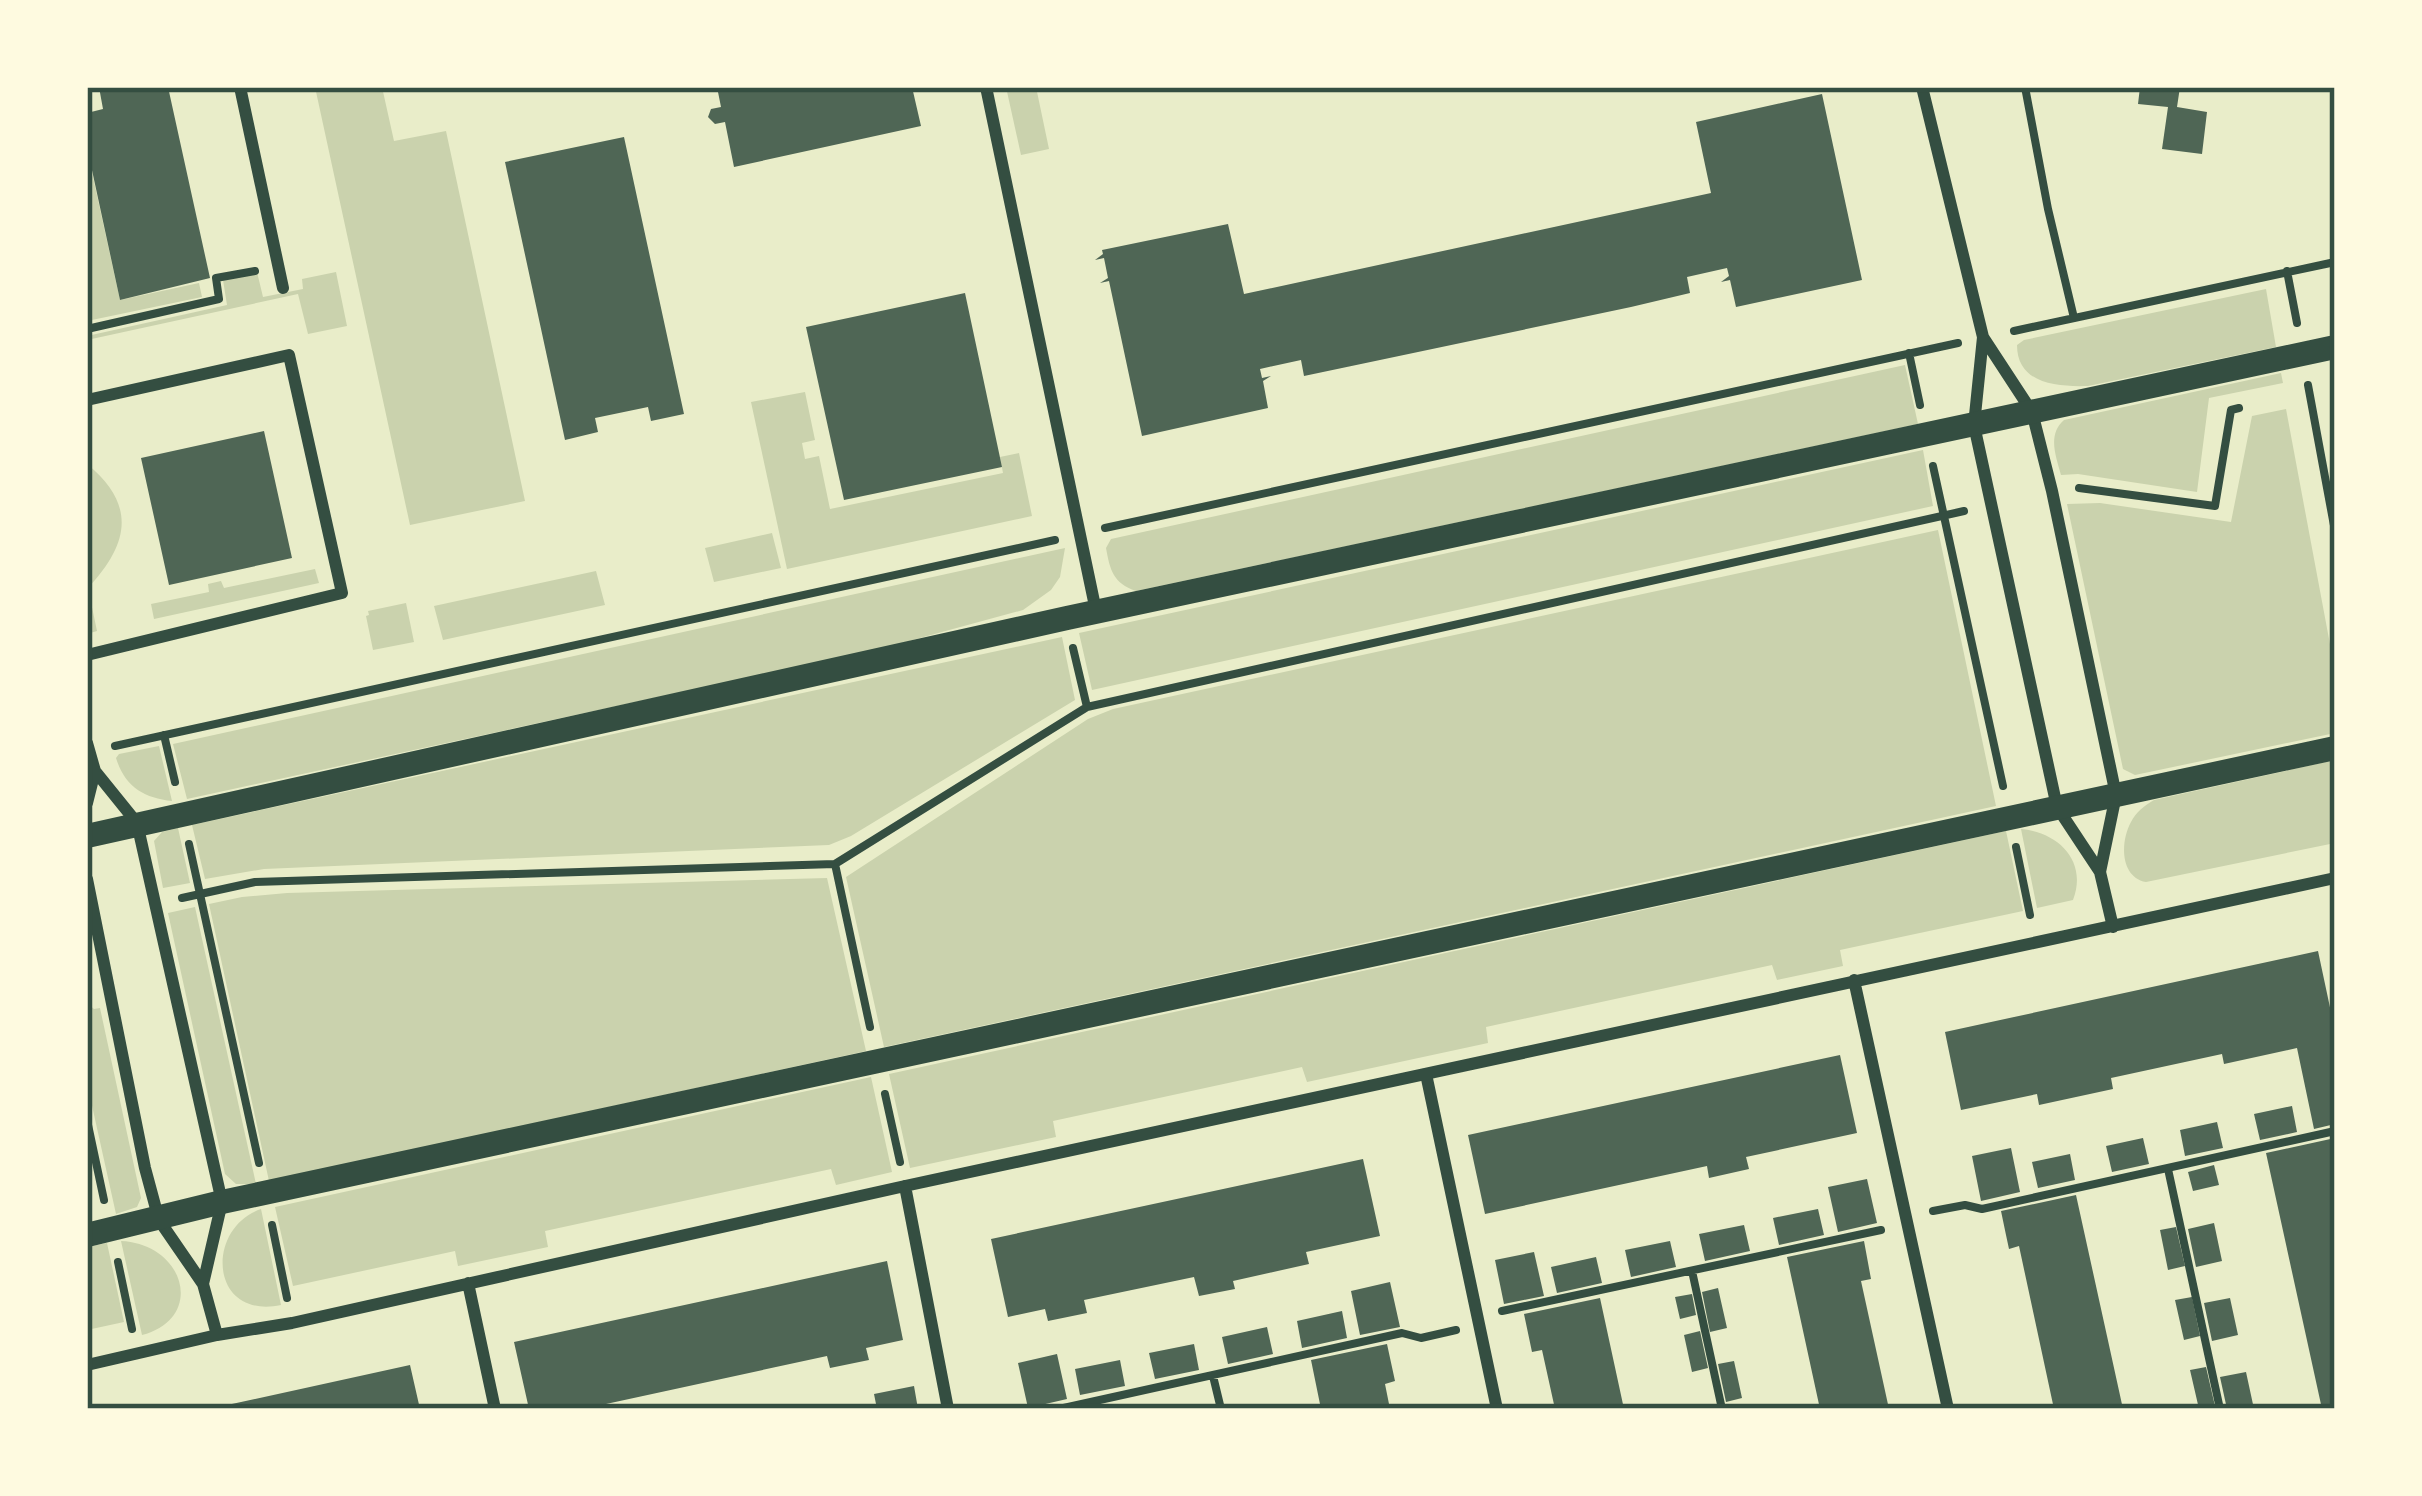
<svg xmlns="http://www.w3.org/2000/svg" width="2422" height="1496" font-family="Helvetica,sans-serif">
	<rect width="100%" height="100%" fill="#e9edc9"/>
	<path fill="#cad2ad" d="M315,87H382L394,141L446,131L525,501L410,525Z
		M1006,87H1036L1049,149L1021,155Z
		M87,150L120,300L199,283L202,297L87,321Z
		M257,272L263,297L303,289L302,279L336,272L347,326L308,334L298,294L87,340V336L227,305L223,280Z
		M2266,289L2276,347L2088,386C2057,387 2017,384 2017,345L2024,340Z
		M1905,365L1918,424L1136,591C1113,583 1110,570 1106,548L1111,539Z
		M2281,373L2283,383L2209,398L2197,492L2078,474L2061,475C2056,456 2047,435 2064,420Z
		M805,392L815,440L802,443L805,459L819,456L830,509L1003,473L1000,457L1019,453L1032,516L787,569L751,402Z
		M2286,409L2335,671V733L2135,775L2123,769L2067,504L2100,503L2231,522L2252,416Z
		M1923,450L1933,506L1092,690L1079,633Z
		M87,464C137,505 129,544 88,588L97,631L87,634Z
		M1938,530L1996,806L884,1047L846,877L1088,719L1113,709Z
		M772,533L781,568L714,582L705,548Z
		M1065,548L1060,577L1051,590L1023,610L876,650L187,799L173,744Z
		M315,569L319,583L154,619L151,604L209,592L208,584L221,581L224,588Z
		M596,571L605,605L443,640L434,606Z
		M406,603L414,642L373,650L366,616L369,615L368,611Z
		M1062,637L1075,700L851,836L829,845L264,869L205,879L192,825Z
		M159,746L172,801C144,798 125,787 116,758L119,754Z
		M2335,760V843L2146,882C2120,877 2120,842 2131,822C2136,812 2144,806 2154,800Z
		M178,828L190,883L163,888L154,841L162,832Z
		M2021,829C2058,832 2088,861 2073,900L2037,908Z
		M2006,831L2023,911L1840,950L1843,966L1777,980L1772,965L1486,1027L1488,1043L1307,1082L1302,1067L1053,1121L1056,1137L910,1168L889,1074Z
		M827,878L866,1051L269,1181L209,904L242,897L287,893Z
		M195,907L256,1184H236L225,1174L168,913Z
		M87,1003L94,1009L100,1008L141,1198L137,1207L116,1214L87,1083Z
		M871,1077L892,1172L836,1185L831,1169L545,1231L548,1247L458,1266L455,1251L293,1286L275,1207Z
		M261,1209L281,1305C209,1320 205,1228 261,1209Z
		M121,1241C185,1244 206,1318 142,1335Z
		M107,1243L124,1322L87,1330V1247Z"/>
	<path fill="#4f6655" d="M99,87H168L210,278L120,300L87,147V113L103,109Z
		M717,87H912L921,126L734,167L725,122L715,124L708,117L711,109L721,107Z
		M2140,87H2180L2177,107L2207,112L2202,154L2162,149L2168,107L2138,104Z
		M1822,94L1862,280L1736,307L1730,280L1721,282L1729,276L1727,268L1687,277L1690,293L1631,307L1304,376L1301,360L1260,369L1262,378L1271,376L1263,381L1268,408L1142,436L1109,281L1100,283L1108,278L1104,258L1095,260L1103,254L1102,250L1228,224L1244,294L1711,193L1696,122Z
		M624,137L684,414L651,421L648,407L595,418L598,432L565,440L505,162Z
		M965,293L1002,467L844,500L806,327Z
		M264,431L292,558L169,585L141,458Z
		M2318,951L2335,1031V1124L2314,1129L2297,1048L2224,1064L2222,1054L2111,1078L2113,1089L2039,1105L2037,1094L1961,1110L1945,1032Z
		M1840,1055L1857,1133L1746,1157L1749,1169L1709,1178L1707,1166L1485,1214L1468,1135Z
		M2292,1106L2297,1132L2260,1140L2254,1114Z
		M2217,1122L2223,1148L2185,1156L2180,1130Z
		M2143,1138L2149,1164L2112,1172L2106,1146Z
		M2335,1138V1409H2322L2266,1153Z
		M2011,1148L2020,1192L1981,1201L1972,1156Z
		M2070,1154L2075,1180L2038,1188L2032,1162Z
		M1363,1159L1380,1236L1306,1252L1309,1264L1233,1281L1235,1289L1199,1296L1194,1277L1084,1300L1087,1313L1048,1321L1045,1309L1008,1317L991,1239Z
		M2214,1165L2219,1185L2193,1191L2188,1172Z
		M1867,1179L1877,1223L1838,1232L1828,1187Z
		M2076,1195L2107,1336L2123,1409H2054L2019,1246L2009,1249L2006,1235L2001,1211Z
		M1818,1209L1824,1235L1779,1245L1773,1218Z
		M2214,1223L2222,1261L2196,1267L2188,1229Z
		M1744,1225L1750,1251L1705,1261L1699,1234Z
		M2176,1227L2185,1266L2168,1270L2160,1230Z
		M1670,1241L1676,1267L1631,1277L1625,1250Z
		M1864,1241L1871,1279L1861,1281L1889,1409H1820L1787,1257Z
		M1534,1252L1544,1296L1504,1304L1495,1260Z
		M1596,1257L1602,1283L1557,1293L1551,1267Z
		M887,1261L903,1340L866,1348L869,1360L830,1368L827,1356L606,1404L607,1409H529L514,1342Z
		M1390,1282L1400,1327L1360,1335L1351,1291Z
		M1718,1288L1727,1328L1710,1332L1702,1292Z
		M1692,1294L1696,1315L1680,1319L1675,1297Z
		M2192,1297L2200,1336L2184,1340L2175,1300Z
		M1600,1298L1624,1409H1555L1542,1350L1532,1352L1524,1314Z
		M2230,1298L2238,1335L2212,1341L2204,1303Z
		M1342,1311L1347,1338L1302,1348L1297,1321Z
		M1267,1327L1273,1354L1228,1364L1222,1337Z
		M1700,1331L1708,1368L1692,1372L1684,1335Z
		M1194,1344L1199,1370L1155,1379L1149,1353Z
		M1387,1344L1395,1381L1385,1384L1390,1409H1321L1311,1360Z
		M1057,1354L1067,1399L1028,1408L1018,1363Z
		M1120,1360L1125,1386L1080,1395L1075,1369Z
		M1734,1361L1742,1398L1726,1402L1718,1364Z
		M410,1365L420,1409H218V1407Z
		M2206,1367L2215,1406L2199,1409L2190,1370Z
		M2246,1372L2254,1409H2227L2220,1377Z
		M914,1386L918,1409H877L874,1394Z"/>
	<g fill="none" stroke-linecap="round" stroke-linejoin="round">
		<path stroke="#344e41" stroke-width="8" d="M2025,87L2048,209L2074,318
			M2287,271L2297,323
			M87,329L219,299L216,278L255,271
			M2014,331L2335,262
			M1909,353L1920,405
			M2308,385L2335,531
			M1933,466L2003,786
			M2079,488L2215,506L2231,410L2239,408
			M1105,528L1958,343
			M1073,648L1087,707
			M164,735L175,782
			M115,746L1055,540
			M189,844L259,1163
			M2016,847L2030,915
			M835,864L870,1027
			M182,898L255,882L835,864L1087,707L1964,511
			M885,1094L900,1162
			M87,1120L104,1200
			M2168,1169L2220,1409
			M1933,1211L1965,1205L1982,1209L2335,1131
			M272,1225L287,1298
			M118,1262L132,1329
			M1692,1271L1722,1409
			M1502,1311L1881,1230
			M1213,1376L1221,1409
			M1059,1409L1402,1333L1421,1338L1456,1330"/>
		<path stroke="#344e41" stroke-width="12" d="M240,87L283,288
			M986,87L1096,611
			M1922,87L1983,337L1974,425L2057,807L2100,872L2113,927
			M1983,337L2032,412L2052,491L2116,795L2100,872
			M87,400L289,355L342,593L87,655
			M87,743L95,771
			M87,803L95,771L137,823L222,1202L203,1284
			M87,879L145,1168L159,1220L203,1284L217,1335
			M1854,980L1948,1409
			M1426,1074L1497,1409
			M905,1186L948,1409
			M468,1283L495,1409
			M87,1365L217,1335L292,1323L905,1186L2335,878"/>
		<path stroke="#344e41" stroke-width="24" d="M87,836L1067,618L2335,347
			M87,1235L222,1202L2335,748"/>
	</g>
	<rect width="2422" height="1496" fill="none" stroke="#fefae0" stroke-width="180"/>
	<rect x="90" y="90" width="2242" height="1316" fill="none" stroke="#344e41" stroke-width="4.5"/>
</svg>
